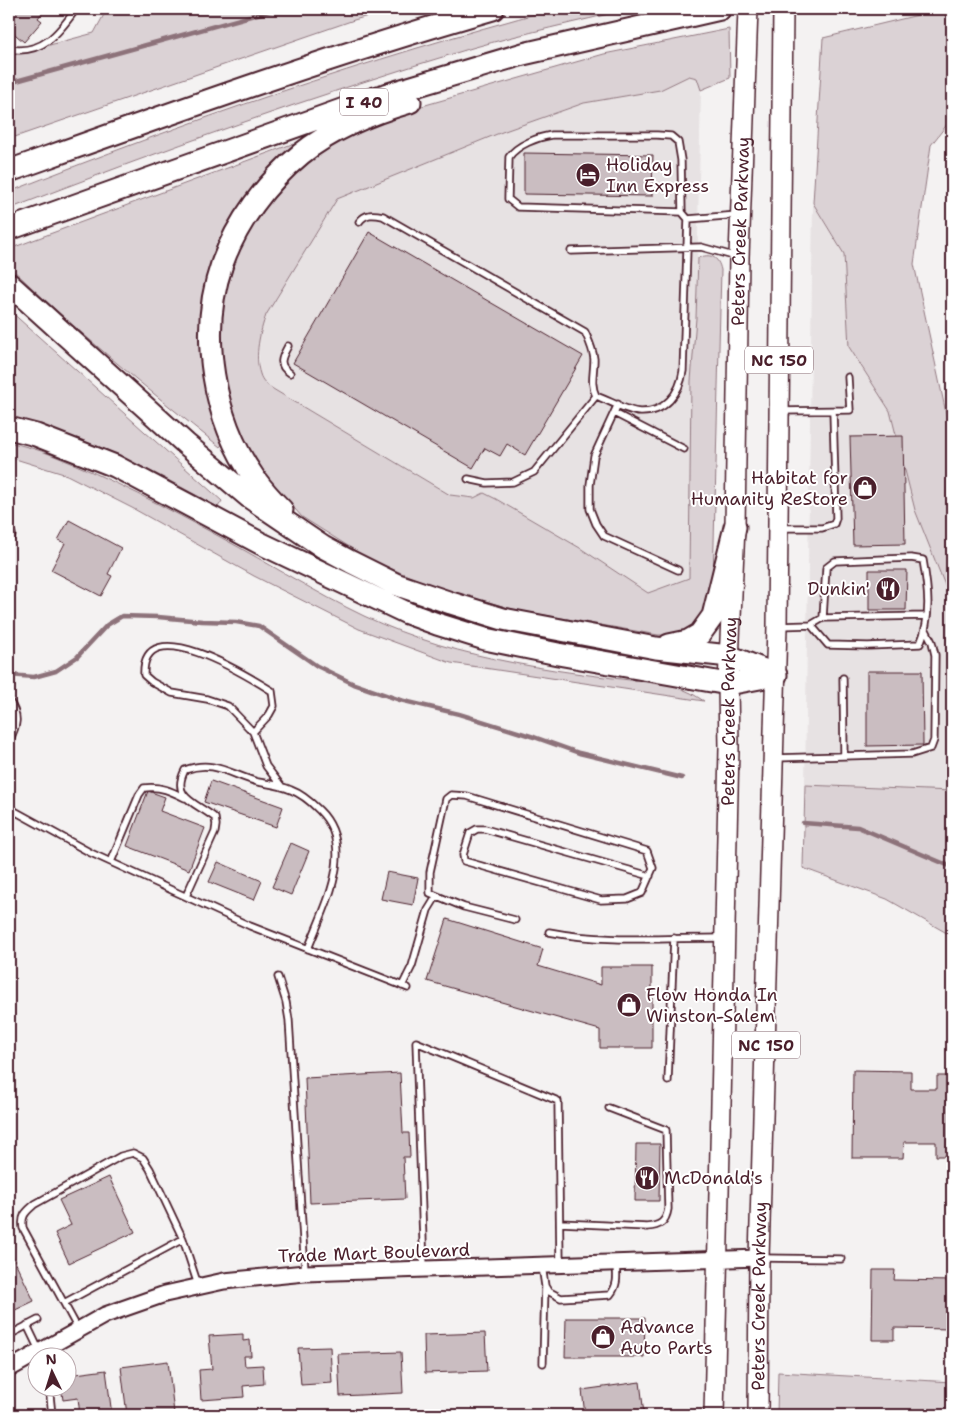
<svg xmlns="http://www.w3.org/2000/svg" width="961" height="1424" font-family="'Shantell Sans',sans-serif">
	<rect width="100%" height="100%" fill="#f4f2f2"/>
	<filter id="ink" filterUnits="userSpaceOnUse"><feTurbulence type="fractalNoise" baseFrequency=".02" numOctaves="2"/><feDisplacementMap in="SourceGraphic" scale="10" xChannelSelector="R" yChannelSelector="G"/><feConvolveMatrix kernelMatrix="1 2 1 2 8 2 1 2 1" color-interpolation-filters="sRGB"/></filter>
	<g filter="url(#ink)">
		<path fill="#e7e2e3" d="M689,76L697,78L701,90L696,318L691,381L689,578L648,593L496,499L450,495L265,384L260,375L258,347L260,330L266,315L337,199L502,132L584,103L660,90Z
			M813,203L844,254L849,347L890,411L915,510L952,603V791L805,785Z"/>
		<path fill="#dbd2d5" stroke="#927880" d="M107,9H393L354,20L9,139V56L94,33Z
			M553,9H629C577,22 524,33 472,48C315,95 161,150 9,209V192C187,121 368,59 553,9Z
			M943,9H952V118L931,145L914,264L952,441V603L915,510L890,411L849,347L844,254L813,203L823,38Z
			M729,29L730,78L701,90L697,78L689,76L660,90L584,103L502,132L337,199L266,315C260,332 254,355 260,374C262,381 267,385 273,389L450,495L474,498L484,493L496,499L580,548L648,593L689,578L691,381L696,318L698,258C710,253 718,256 721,270L713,581L705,620L679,635H658L516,610L429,585L367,558L302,517L265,475L248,451L234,420L220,361V333L224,299L237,254L252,225L279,188L321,151L363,128L401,112L604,54Z
			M292,144L295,153L278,167L207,306L225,441L220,447C147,389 76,331 9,266V249Z
			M9,310L222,501L218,507C181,487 145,467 107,450C75,437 42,426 9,416Z
			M9,442C23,446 38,449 52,455C110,478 167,508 222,538C270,564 316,593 364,616C461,662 568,673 673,685L691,693L704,701L451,663L359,629L254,576L134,509L67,475L9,457Z
			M805,785L952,791V936L887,899L803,868Z
			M778,1372L952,1382V1415H777Z"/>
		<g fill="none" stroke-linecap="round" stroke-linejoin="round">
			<path stroke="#8d727a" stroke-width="4.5" d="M9,83L276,9
				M9,675L34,677L56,671L77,657L107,625L122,616L158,617L202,621L236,622L259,626L317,666L354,684L400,700L459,714L534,737L579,753L682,778
				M803,823L858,827L952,867"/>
		</g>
		<path fill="#cabdc1" stroke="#4a1f2b" d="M9,9H45L38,18L42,21L24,42L9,29Z
			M524,153L653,155L652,196L524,194Z
			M369,232L583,356L525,455L507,444L500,456L485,448L473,468L293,363Z
			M950,232L952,233V261H948Z
			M903,436L905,544L853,545L850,437Z
			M69,520L121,548L108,574L112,576L101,596L51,570L65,543L58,540Z
			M869,570H907L906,610H869Z
			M867,671H922L923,745L867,746Z
			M211,781L283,807L276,827L204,802Z
			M148,791L165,797L160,811L205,828L189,870L127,846Z
			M291,843L309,851L291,895L272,887Z
			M218,862L262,881L254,900L209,882Z
			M387,872L418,878L413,905L381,899Z
			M447,919L543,949L538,966L601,985V967H652V1048H600V1030L427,981Z
			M853,1070L911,1071V1089H937V1076H952V1156H936V1142H904L903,1158H852Z
			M400,1073L403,1133H409L410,1157H403L405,1199L310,1203L305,1078Z
			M636,1144H660L659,1201H635Z
			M109,1177L135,1232L69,1263L55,1233L71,1225L59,1200Z
			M9,1249L34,1301L9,1313Z
			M873,1270H895L894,1280L952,1281V1329L894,1328V1340H872Z
			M566,1318H645L644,1357H565Z
			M485,1333L487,1371L425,1373L424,1335Z
			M243,1334V1341L250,1340L251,1356H244L245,1366L263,1365L264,1384L243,1386L244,1397L201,1400L199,1370L212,1369L209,1336Z
			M330,1347L332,1383L301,1385L298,1348Z
			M401,1352L403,1393L340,1396L338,1354Z
			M168,1361L174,1413L153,1415H127L121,1367Z
			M106,1370L112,1415H80L78,1398L63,1400L61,1386H68V1375Z
			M640,1382L644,1414L585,1415L582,1390Z"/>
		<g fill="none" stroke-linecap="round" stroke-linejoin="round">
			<defs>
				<path id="service" d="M9,49C42,55 59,33 76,9
					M688,219L738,215
					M359,222C365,213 374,214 383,216L585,332C589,341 593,349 594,359C594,373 590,384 596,396C608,400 628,412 640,412C665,413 680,393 683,371L688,219L682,212L681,160L678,142L671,136L657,135H552C538,137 517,145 509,157L508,199L518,207L682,212
					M571,251L701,247L737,257
					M288,346C282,357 277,365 290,373
					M618,404L594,456L590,485V509L596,524L604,536L678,570
					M781,411L850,410L848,377
					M614,413L684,449
					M468,479L487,483L513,482L534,472L596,396
					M780,528H822L834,524L836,518L833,411
					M823,618L927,616
					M779,626L811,625L823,618L826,568L835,561L911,558L923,560C928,589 932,616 920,644L868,646L828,645L811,625
					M843,678L844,756
					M9,701C20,716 17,726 9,741
					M253,732L228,706L207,699L172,693L152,682L144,675C141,609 248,676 272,691L274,706L269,715L253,732L266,766L282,787
					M775,758L912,754L931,748L934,740L935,655L932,642L926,630
					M9,808L91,853L250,926L408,988
					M111,862L139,795L144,788C161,786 171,791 185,798
					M186,896L215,832L216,825L215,818C197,803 170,798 185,770C214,759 231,775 258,782C269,784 281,785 291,790C302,794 311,802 319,810C358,848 324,907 308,949
					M515,920L464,907L430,893V872L446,799L451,795L467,796L647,851L653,868L642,893L627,899L601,900L464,861L463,855L470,833L477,829H485L650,876
					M549,932C605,943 665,938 722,938
					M278,977L286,1002L289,1020L305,1271
					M402,986L412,966L428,910L436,897
					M668,1081L674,938
					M560,1223L647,1227C660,1226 666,1222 668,1209L666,1130L609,1108
					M761,1258L841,1259
					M542,1266L545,1286L548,1291L561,1298L610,1295C618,1285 617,1277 616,1264
					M424,1269L416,1042L558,1101L560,1263
					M64,1303L183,1239
					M27,1325L39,1350
					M78,1329L23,1228C21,1215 26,1212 35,1204L121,1156L133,1153L143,1158L150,1169L183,1239L198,1285
					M9,1335L38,1320
					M543,1363L545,1286
					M49,1386L52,1415"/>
				<path id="minor" d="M9,535V534"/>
				<path id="tertiary" d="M9,1369L105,1315L165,1294L224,1281L305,1273L759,1258"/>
				<g id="primary">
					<path id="s1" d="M714,1415L729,748L728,684L735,527L739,257L748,9"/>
					<path id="s2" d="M758,1415L759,1258L777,626L783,9"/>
				</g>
				<path id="motorway" d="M9,171C169,114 329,56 493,9
					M9,229L375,98L523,54L720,9
					M9,284L186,444L249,497L323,547L351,562L395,584L451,603L503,619L656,648L729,656L776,675
					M9,428L36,435L115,466L260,543L407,613L437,624L485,639L558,654L728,684L776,675
					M282,510C272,500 263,490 255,479C213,420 198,332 222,264C237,222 266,183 301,154C332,129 372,113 410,102
					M669,645L688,641L700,634L713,616L735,527"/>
			</defs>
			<use href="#service" stroke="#4a1f2b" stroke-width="9"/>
			<use href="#minor" stroke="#4a1f2b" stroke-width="15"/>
			<use href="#tertiary" stroke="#4a1f2b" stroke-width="19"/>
			<use href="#primary" stroke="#4a1f2b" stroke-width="22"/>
			<use href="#motorway" stroke="#4a1f2b" stroke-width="25"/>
			<use href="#service" stroke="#fff" stroke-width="5.5"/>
			<use href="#minor" stroke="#fff" stroke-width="11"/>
			<use href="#tertiary" stroke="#fff" stroke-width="15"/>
			<use href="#primary" stroke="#fff" stroke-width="19"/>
			<use href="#motorway" stroke="#fff" stroke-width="21"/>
		</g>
	</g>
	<defs>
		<symbol id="hotel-disc" viewBox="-11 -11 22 22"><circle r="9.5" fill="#4a1f2b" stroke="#fff"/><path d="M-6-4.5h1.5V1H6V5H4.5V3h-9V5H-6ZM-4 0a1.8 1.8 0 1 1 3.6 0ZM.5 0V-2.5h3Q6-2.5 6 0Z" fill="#fff"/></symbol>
		<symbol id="shop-disc" viewBox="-11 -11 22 22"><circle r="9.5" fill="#4a1f2b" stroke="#fff"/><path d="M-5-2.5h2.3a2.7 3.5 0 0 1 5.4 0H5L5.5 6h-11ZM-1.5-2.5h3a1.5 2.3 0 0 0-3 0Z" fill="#fff"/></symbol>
		<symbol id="restaurant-disc" viewBox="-11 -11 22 22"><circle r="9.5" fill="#4a1f2b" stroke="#fff"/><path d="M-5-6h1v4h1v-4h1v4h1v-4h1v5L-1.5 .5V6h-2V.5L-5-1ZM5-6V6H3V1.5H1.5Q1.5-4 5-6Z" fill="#fff"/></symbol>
	</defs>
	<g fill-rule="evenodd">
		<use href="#hotel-disc" x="574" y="161" width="28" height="28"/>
		<use href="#shop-disc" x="851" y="474" width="28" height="28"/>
		<use href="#restaurant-disc" x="874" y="575" width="28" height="28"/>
		<use href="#shop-disc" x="615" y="991" width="28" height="28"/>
		<use href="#restaurant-disc" x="633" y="1164" width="28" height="28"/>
		<use href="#shop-disc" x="589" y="1323" width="28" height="28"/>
	</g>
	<g text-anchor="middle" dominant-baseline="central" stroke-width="4" stroke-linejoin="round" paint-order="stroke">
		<g fill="#fff" stroke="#80626b" stroke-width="1">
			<rect x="340" y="88.5" width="48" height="27" rx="4"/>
			<rect x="745" y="346.5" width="68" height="27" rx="4"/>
			<rect x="732" y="1031.5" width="68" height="27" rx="4"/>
		</g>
		<g font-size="16" font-weight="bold" fill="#4a1f2b">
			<text x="364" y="102">I 40</text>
			<text x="779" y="360">NC 150</text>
			<text x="766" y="1045">NC 150</text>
		</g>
		<g font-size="18" fill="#4a1f2b" stroke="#fff" text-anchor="start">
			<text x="606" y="165">Holiday<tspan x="606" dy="21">Inn Express</tspan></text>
			<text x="848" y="478" text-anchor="end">Habitat for<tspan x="848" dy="21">Humanity ReStore</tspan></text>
			<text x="870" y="589" text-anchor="end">Dunkin'</text>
			<text x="646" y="995">Flow Honda In<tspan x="646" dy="21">Winston-Salem</tspan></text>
			<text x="664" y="1178">McDonald's</text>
			<text x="620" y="1327">Advance<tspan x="620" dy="21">Auto Parts</tspan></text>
		</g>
		<g font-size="18" fill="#4a1f2b" stroke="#fff">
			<text stroke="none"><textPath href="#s1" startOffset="1184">Peters Creek Parkway</textPath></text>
			<text stroke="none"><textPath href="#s1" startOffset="704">Peters Creek Parkway</textPath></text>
			<text transform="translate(374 1253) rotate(-2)">Trade Mart Boulevard</text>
			<text stroke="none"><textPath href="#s2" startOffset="119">Peters Creek Parkway</textPath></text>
		</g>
	</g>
	<rect width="961" height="1424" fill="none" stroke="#fff" stroke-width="30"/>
	<rect x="15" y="15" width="931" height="1394" fill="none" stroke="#4a1f2b" stroke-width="2" filter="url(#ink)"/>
	<g transform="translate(52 1372) rotate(356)"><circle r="24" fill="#ffffff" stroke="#b7a5aa"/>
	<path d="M0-4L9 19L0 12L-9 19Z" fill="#4a1f2b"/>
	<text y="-8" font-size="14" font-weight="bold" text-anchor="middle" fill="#4a1f2b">N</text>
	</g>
</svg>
